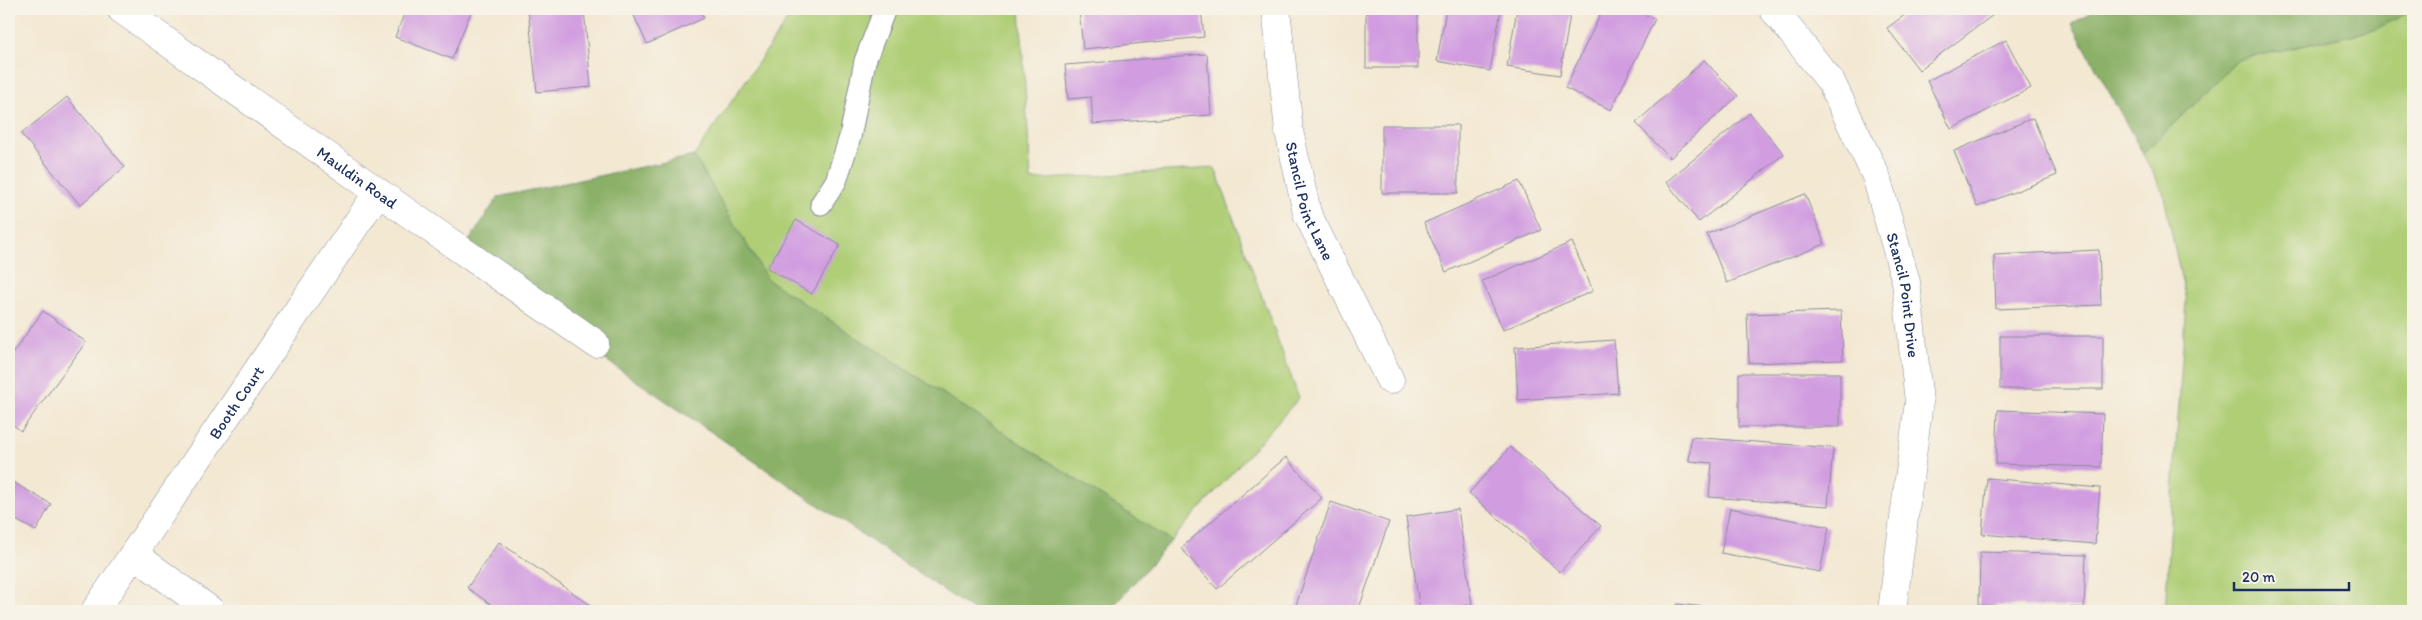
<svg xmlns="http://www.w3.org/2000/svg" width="2422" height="620" font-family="Itim,sans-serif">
	<rect width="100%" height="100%" fill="#f7f3e8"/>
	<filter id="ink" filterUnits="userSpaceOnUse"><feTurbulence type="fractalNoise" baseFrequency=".02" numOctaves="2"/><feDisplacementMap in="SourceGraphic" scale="10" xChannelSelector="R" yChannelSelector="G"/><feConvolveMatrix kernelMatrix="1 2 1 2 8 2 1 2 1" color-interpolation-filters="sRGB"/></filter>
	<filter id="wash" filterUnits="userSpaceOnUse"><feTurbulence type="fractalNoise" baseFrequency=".0096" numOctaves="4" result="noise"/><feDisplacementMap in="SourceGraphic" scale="20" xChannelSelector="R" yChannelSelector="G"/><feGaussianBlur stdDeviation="1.12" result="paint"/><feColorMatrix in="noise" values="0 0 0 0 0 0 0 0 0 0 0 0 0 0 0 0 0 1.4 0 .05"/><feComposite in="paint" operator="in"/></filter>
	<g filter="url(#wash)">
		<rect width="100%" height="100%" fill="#f3e8d2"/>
		<path fill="#afce76" stroke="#657e6a" d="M795,9H1020L1031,180L1215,168L1299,398L1171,541L767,280L694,156Z
			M2413,10V611H2165L2186,301L2163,192L2143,154L2238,59L2374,30Z"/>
		<path fill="#8bb167" stroke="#537062" d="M2095,9H2413V10L2374,30L2238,60L2143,154L2072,24Z
			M694,156L768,280L1171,541L1109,611H974L572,337L456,261L498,197Z"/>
		<g id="blocks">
			<path fill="#d19de0" d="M406,9H472L452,59L395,37Z
				M528,9H584L591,87L537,92Z
				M631,9H699L704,18L647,44Z
				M1079,9H1201L1204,37L1083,49Z
				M1366,9H1418V68H1366Z
				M1446,9H1501L1490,71L1437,61Z
				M1517,9H1571L1560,75L1507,67Z
				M1603,9H1633L1655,19L1611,110L1565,88Z
				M1913,9H2001L1919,70L1887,28Z
				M2006,40L2031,88L1951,129L1927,81Z
				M1207,54L1211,115L1093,124L1091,97L1068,99L1065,65Z
				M1704,60L1738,96L1670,158L1636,123Z
				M67,97L125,167L80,205L21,134Z
				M1750,113L1784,154L1699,222L1666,182Z
				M2033,118L2057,175L1977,207L1954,151Z
				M1382,125H1458V193H1382Z
				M1519,181L1541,230L1446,272L1424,223Z
				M1805,194L1825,244L1727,283L1707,234Z
				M796,220L840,245L812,294L767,268Z
				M1572,242L1593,291L1503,330L1482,281Z
				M2099,250L2101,305L1996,309L1994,255Z
				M43,311L86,342L21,431L9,422V358Z
				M1841,311L1843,360L1749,363L1747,314Z
				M2000,336H2103V389H2000Z
				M1614,340L1618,393L1518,400L1515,347Z
				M1739,373H1840V427H1739Z
				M1998,410L2103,414L2101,467L1996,464Z
				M1691,437L1833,448L1828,506L1709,497L1712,463L1689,461Z
				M1510,447L1601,526L1560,572L1469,493Z
				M1286,457L1322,498L1217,589L1181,548Z
				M1987,478L2100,488L2095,544L1982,534Z
				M9,480L51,504L36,531L9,516Z
				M1331,502L1389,522L1358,611H1294Z
				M1730,508L1829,527L1820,572L1721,553Z
				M1458,509L1472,605L1420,611L1406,517Z
				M499,542L595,608L593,611H501L467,588Z
				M1980,552L2086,555L2084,608L1979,605Z
				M1677,604L1735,610V611H1676Z"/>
		</g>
	</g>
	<g filter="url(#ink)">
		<use href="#blocks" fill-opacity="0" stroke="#878c98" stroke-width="1"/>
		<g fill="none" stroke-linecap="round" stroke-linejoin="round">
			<defs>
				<path id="lane" d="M821,204L836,181L850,137L865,61L885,9"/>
				<g id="street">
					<path id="s1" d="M121,9L378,192L595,343"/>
					<path id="s2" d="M1276,9L1289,131L1307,213L1390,380"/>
					<path id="s3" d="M1773,9L1831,82L1876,176L1906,282L1919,402L1892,611"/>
					<path d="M135,555L211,611"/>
					<path id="s4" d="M95,611L378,192"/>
				</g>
			</defs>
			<use href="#lane" stroke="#878c98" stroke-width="23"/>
			<use href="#street" stroke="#878c98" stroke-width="29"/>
			<use href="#lane" stroke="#fff" stroke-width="21"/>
			<use href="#street" stroke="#fff" stroke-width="28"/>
		</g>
	</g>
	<g text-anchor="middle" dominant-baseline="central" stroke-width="5" stroke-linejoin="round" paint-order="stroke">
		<g font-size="16" fill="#1b2f5e" stroke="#f7f3e8">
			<text stroke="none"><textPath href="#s1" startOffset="290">Mauldin Road</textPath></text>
			<text stroke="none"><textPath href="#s2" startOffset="196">Stancil Point Lane</textPath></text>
			<text stroke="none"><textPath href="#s3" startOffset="320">Stancil Point Drive</textPath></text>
			<text stroke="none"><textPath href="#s4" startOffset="252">Booth Court</textPath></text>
		</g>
	</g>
	<rect width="2422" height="620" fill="none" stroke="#f7f3e8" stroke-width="30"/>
	<path d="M2234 582v8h115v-8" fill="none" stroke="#1b2f5e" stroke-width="2.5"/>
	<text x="2242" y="582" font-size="15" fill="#1b2f5e" stroke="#f7f3e8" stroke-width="4" paint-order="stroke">20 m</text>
</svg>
